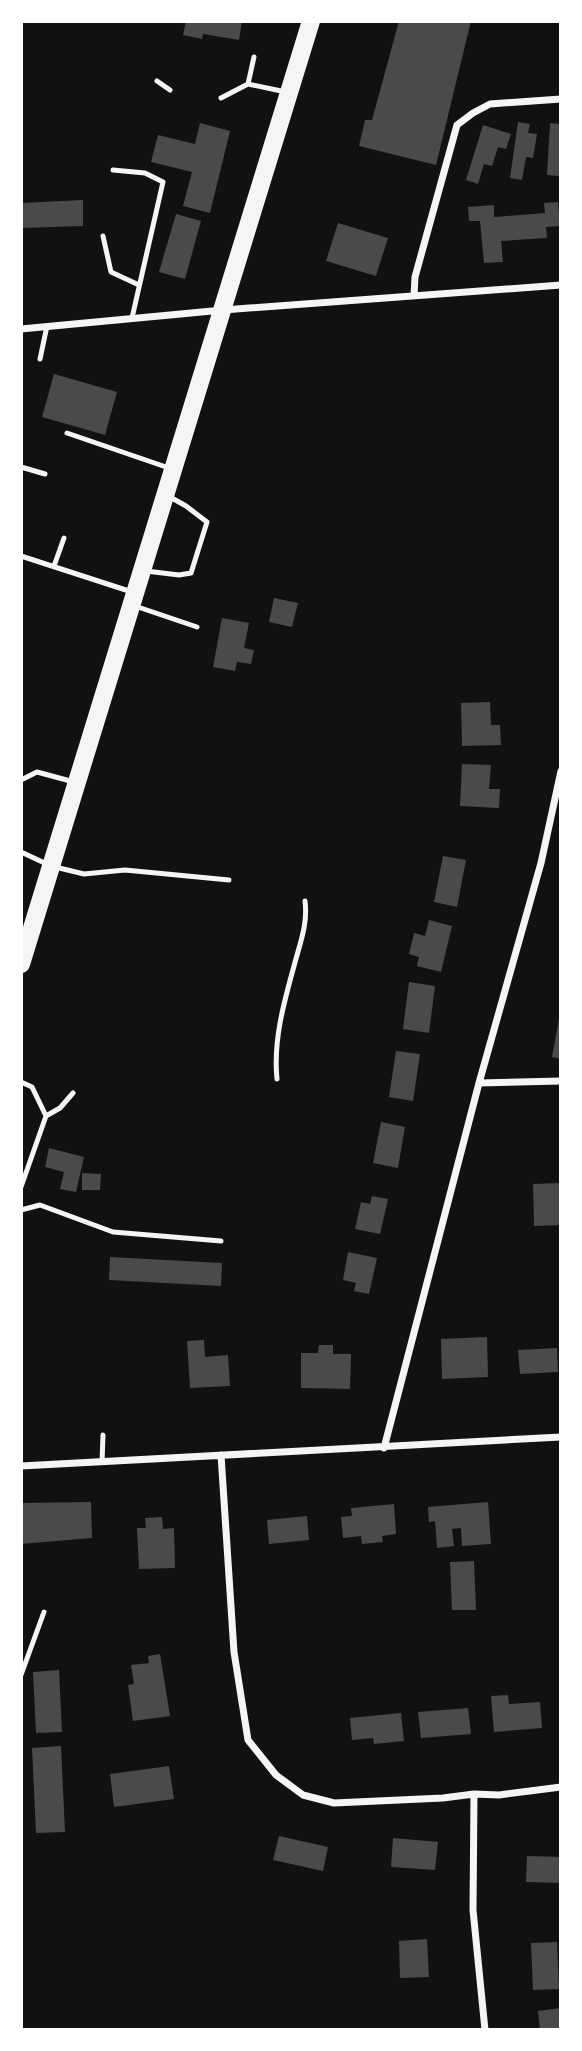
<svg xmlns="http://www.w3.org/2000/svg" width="582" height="2051" font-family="Roboto,sans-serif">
	<rect width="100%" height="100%" fill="#111"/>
	<path fill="#4a4a4a" d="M186,21H242L239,40L203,34L202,39L183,35Z
		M399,21H471L436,165L359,146L365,120H372Z
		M518,122L530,124L528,133L537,134L533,158L526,157L522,180L510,178Z
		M200,123L230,131L210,213L183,206L192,172L151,162L158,135L195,144Z
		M550,123L561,124V163L559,176L547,175Z
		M483,125L511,134L506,149L498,147L492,166L484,164L478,184L466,180Z
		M83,200V226L21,228V203Z
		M558,202L560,226L546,227L547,238L501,241L503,262L484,263L480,221H469L468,207L494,205V217L545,213L544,203Z
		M176,214L201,221L185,279L159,272Z
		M338,223L388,238L376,276L326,261Z
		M54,374L117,392L105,435L42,417Z
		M274,598L298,603L292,627L269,622Z
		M222,618L249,623L244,648L254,650L251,664L237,662L235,671L213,667Z
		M490,702L491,725H500L501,745L462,746L461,703Z
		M462,764L491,765L489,789H500L499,808L460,806Z
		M443,856L466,860L457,907L434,902Z
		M429,920L452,926L441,972L417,966L419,957L409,954L414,933L425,936Z
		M409,982L435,986L429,1033L403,1029Z
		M560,1013H561V1059L552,1057Z
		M396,1051L420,1054L413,1101L389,1097Z
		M381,1122L405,1127L398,1168L373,1163Z
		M49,1148L84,1157L76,1192L60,1189L64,1172L45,1167Z
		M82,1173L101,1174L100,1190H82Z
		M561,1183V1225L534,1226L533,1184Z
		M372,1196L388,1199L380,1234L355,1229L361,1202L370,1204Z
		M348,1252L377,1258L369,1294L354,1291L356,1283L343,1280Z
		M110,1257L222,1263L221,1286L109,1280Z
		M487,1337L488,1377L442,1379L441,1339Z
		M204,1340L205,1357L228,1355L230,1386L190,1388L187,1341Z
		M319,1345H333V1354H351L350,1389L301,1388V1353H318Z
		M557,1348L558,1372L520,1374L518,1350Z
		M91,1502L92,1538L21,1544V1503Z
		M488,1502L491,1544L462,1546L461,1528L452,1529L454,1546L437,1548L435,1521L429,1522L428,1507Z
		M394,1504L396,1534L382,1536L383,1542L362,1544L361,1536L343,1538L341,1517L352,1516L351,1508Z
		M307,1516L309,1540L269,1544L267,1520Z
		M162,1517L163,1529L174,1528L175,1568L139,1569L137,1528H146L145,1518Z
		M474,1561L476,1610H452L450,1562Z
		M160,1654L170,1716L133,1721L128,1685L134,1684L131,1665L149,1663L148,1656Z
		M59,1670L62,1732L36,1733L33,1672Z
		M508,1695L509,1704L540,1702L542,1728L494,1732L491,1696Z
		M468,1708L471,1734L421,1738L418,1712Z
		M401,1713L404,1741L374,1744L373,1738L352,1740L350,1718Z
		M61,1746L65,1832L36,1833L32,1748Z
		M169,1766L174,1799L114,1807L110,1774Z
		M279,1836L328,1847L323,1871L273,1860Z
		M393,1838L438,1842L435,1870L391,1867Z
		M527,1856L561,1857V1883L526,1882Z
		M427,1939L429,1977L400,1978L399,1941Z
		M557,1942L559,1989L533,1990L531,1943Z
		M561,2008V2030H540L538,2011Z"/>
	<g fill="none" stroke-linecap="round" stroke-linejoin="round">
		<path stroke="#f5f5f5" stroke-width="5" d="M157,81L170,90
			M248,84L254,57
			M221,98L248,84L286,92
			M113,170L145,173L163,182L132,318
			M103,236L111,272L139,285
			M40,359L47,326
			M67,433L169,468
			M21,467L45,474
			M21,556L132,592
			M54,566L64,538
			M146,571L179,575L191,573L207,522L186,506L170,497
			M135,606L197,627
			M21,780L37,772L74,782
			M21,852L51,866L84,874L125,870L229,880
			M277,1079C273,1041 284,1002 294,966C300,943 308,924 305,901
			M21,1082L32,1087L46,1116L21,1187
			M46,1116L60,1108L73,1093
			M21,1210L40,1205L113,1232L221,1241
			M102,1462L103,1435
			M21,1675L44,1612"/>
		<path stroke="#f5f5f5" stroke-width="7" d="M414,295L415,277L457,125L473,113L490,104L561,99
			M21,329L223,310L561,285
			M479,1083L561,1081
			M384,1448L479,1083L541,863L561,771
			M221,1455L234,1652L248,1740L276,1775L303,1795L334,1803L443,1798L474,1794L499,1795L561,1787
			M21,1466L561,1437
			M474,1794L473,1910L485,2030"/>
		<path stroke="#f5f5f5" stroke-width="18" d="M21,964L311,21"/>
	</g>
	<rect width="582" height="2051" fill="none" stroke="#ffffff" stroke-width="46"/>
</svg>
